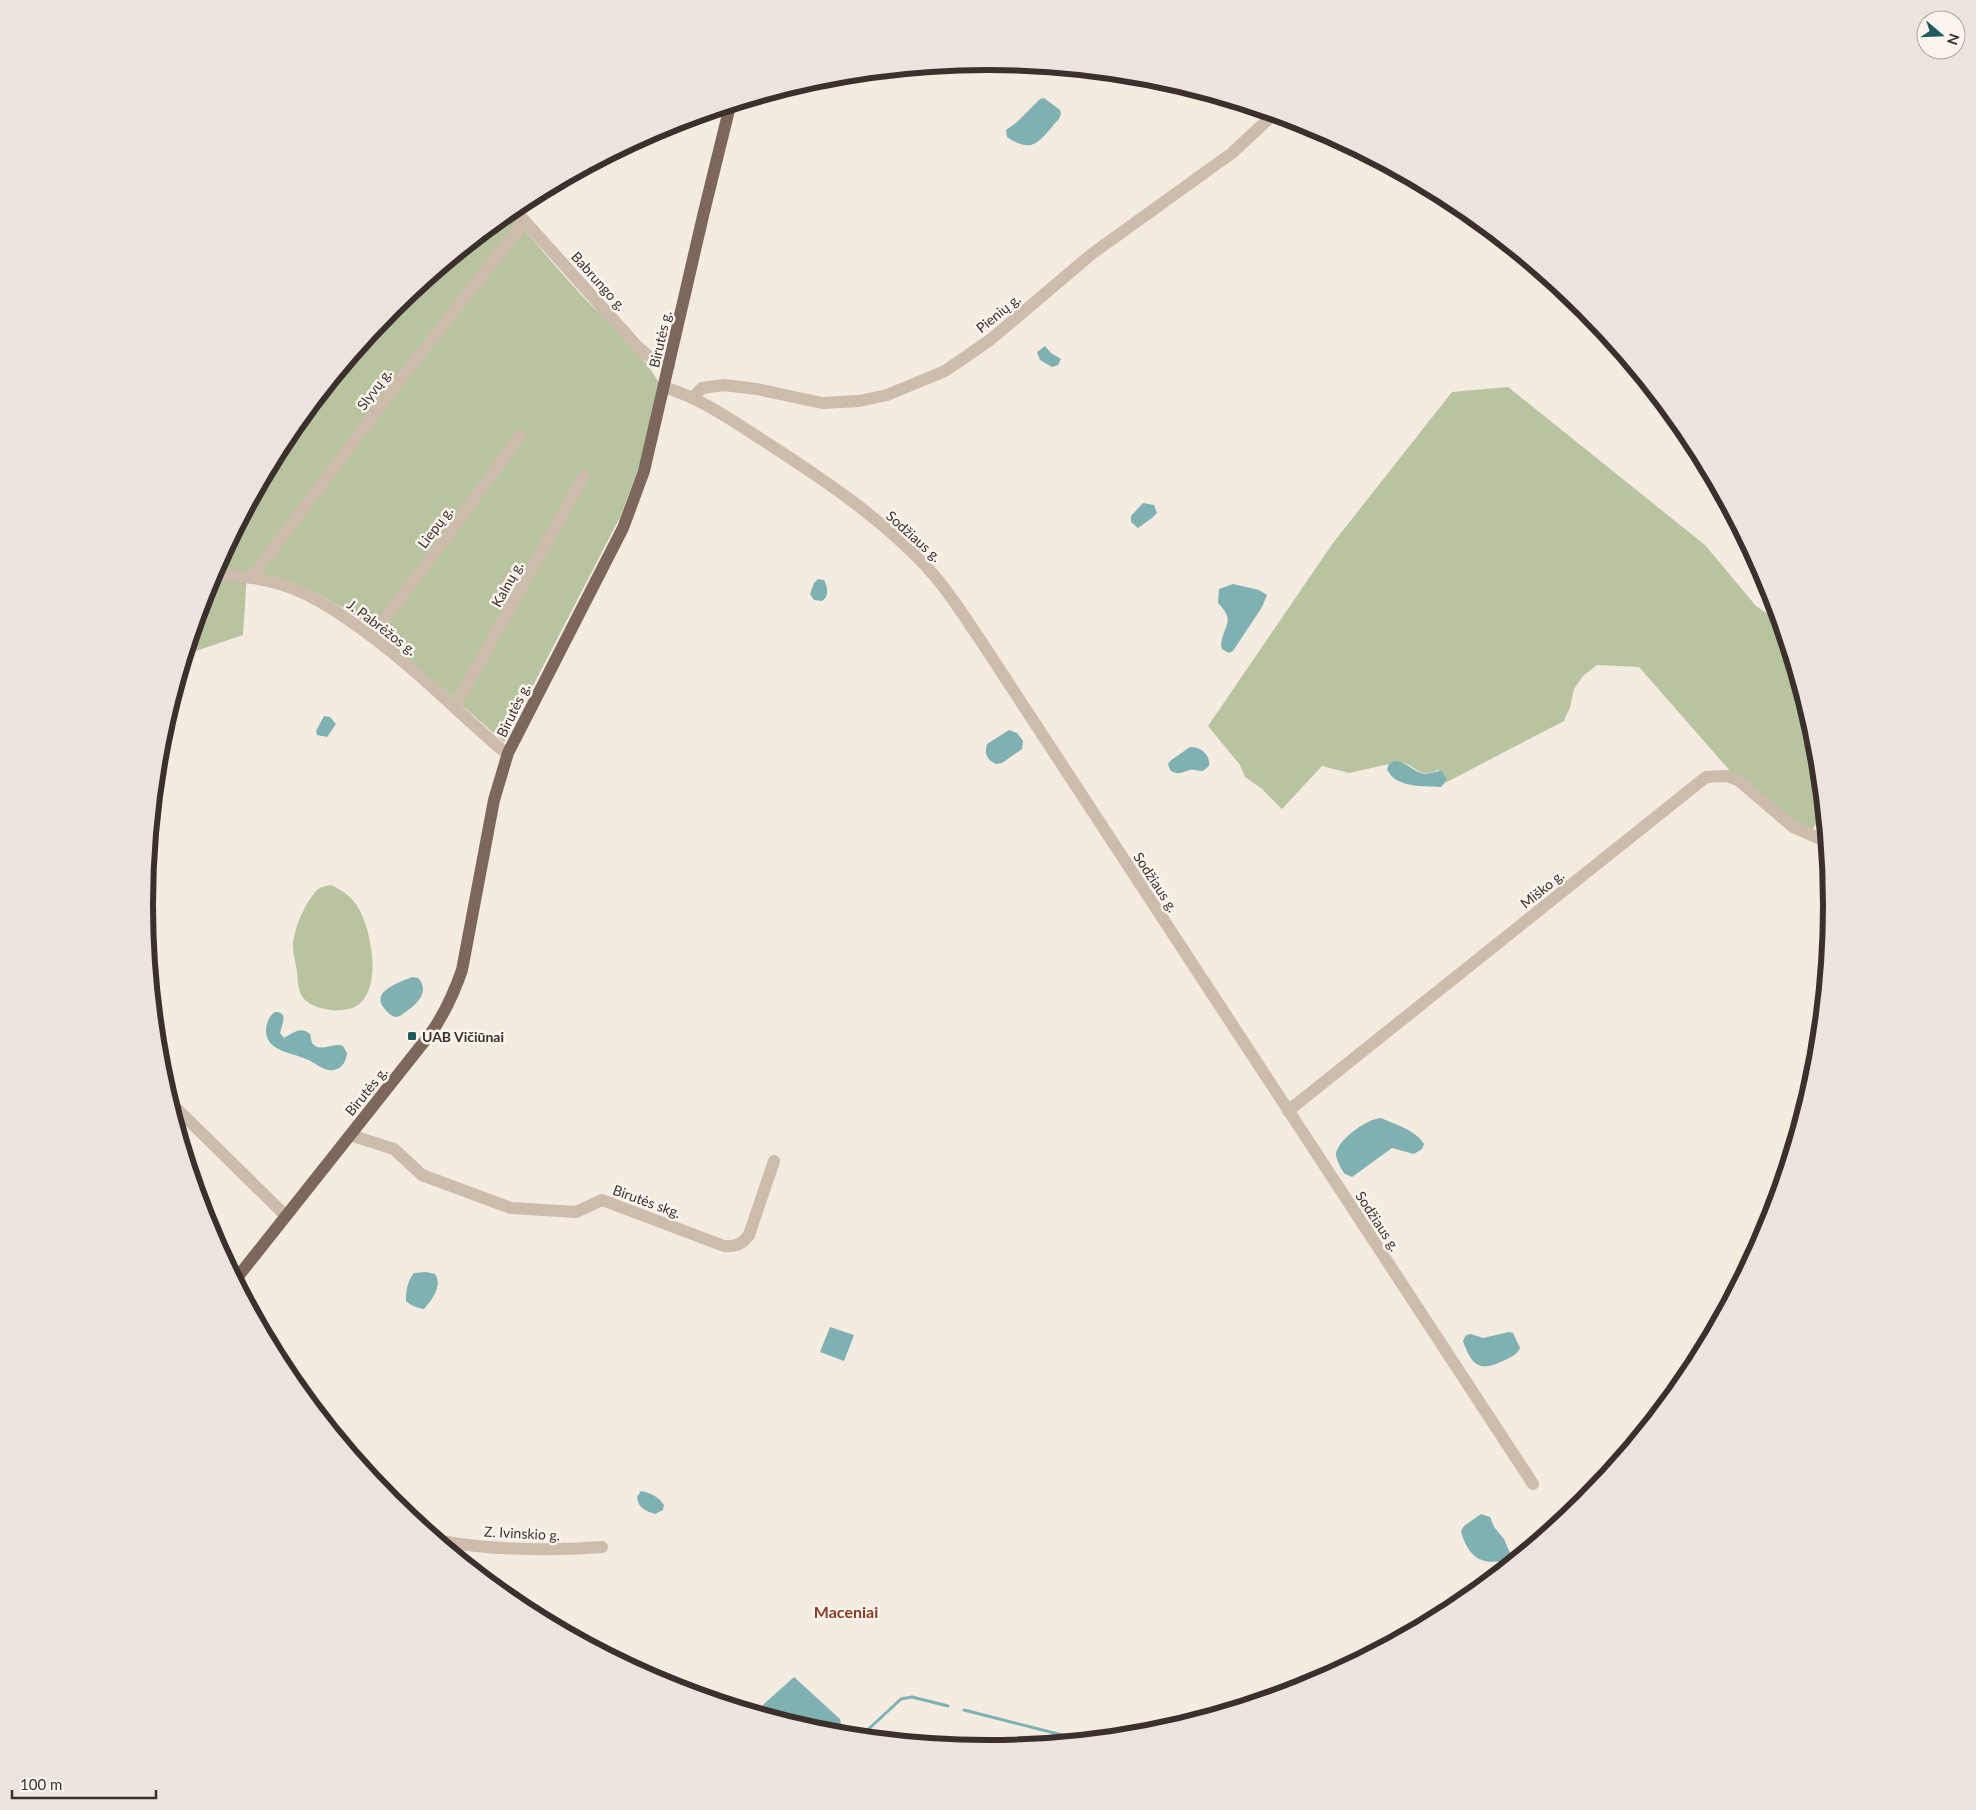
<svg xmlns="http://www.w3.org/2000/svg" width="1976" height="1810" font-family="Lato,sans-serif">
	<rect width="100%" height="100%" fill="#f4ebe1"/>
	<path fill="#b8c4a0" d="M509,212C531,237 552,263 575,288C603,319 639,347 659,383L641,461L620,517L504,742L381,635L353,614L319,594L247,573L243,635L187,654L209,582L287,436L392,308Z
		M1508,387L1705,545L1756,606L1780,622L1816,741L1823,813L1809,835L1738,780L1639,667L1597,665L1583,676L1574,689L1570,707L1564,721L1445,783L1447,780L1438,770C1421,778 1421,771 1407,764C1403,762 1398,762 1394,761L1389,764L1349,773L1322,766L1282,809L1262,789L1245,777L1240,765L1208,726L1333,543L1452,392Z
		M331,885C341,890 348,894 355,903C373,926 388,1009 342,1010C332,1011 318,1009 309,1003C298,996 298,984 297,972C296,963 292,951 293,942C296,924 305,903 317,890C320,887 327,886 331,885Z"/>
	<path fill="#7fb0b2" d="M1044,98L1060,110L1061,114L1059,119C1040,139 1035,156 1007,137L1006,130L1017,122L1040,99Z
		M1045,346L1051,353L1061,359L1058,365L1052,367L1040,360L1037,352Z
		M1143,503L1154,505L1157,513L1152,518L1138,528L1131,522V516Z
		M818,579L824,580C828,587 829,597 822,601L814,600L810,594L814,583Z
		M1233,584L1259,590L1267,595L1262,607L1233,651L1229,653L1222,649L1221,645C1224,623 1236,622 1218,603L1219,589Z
		M324,716L330,717L336,724L327,737L317,735L316,731Z
		M1009,730L1017,733L1023,741L1022,749L1002,763L996,764C987,760 984,754 987,744Z
		M1190,747C1200,746 1211,755 1209,766L1203,771C1198,771 1194,769 1190,770C1182,772 1178,776 1170,770L1168,764L1170,761Z
		M1394,761C1406,761 1411,770 1421,773C1429,776 1435,770 1442,771L1447,780L1441,787C1423,786 1395,788 1387,769L1389,764Z
		M412,977L418,978C430,991 418,1003 407,1011C404,1013 400,1017 396,1017C392,1017 386,1011 384,1008C370,991 401,982 412,977Z
		M275,1012C289,1012 282,1024 280,1033L284,1038C294,1033 300,1026 310,1034L312,1043L315,1046C325,1051 333,1042 343,1046L347,1053C346,1061 343,1068 334,1070C324,1072 315,1062 306,1059C290,1052 265,1051 266,1029C267,1022 269,1016 275,1012Z
		M1381,1118C1394,1124 1416,1130 1424,1144L1422,1149L1414,1154L1392,1148L1352,1177C1352,1177 1346,1174 1345,1174C1342,1171 1335,1157 1336,1153C1340,1138 1367,1119 1381,1118Z
		M426,1272L435,1274C443,1286 432,1300 424,1309C417,1308 412,1306 406,1301C406,1290 407,1282 414,1273Z
		M830,1327L854,1335L844,1361L820,1352Z
		M1509,1332L1513,1333L1520,1348C1517,1355 1511,1357 1505,1360C1479,1373 1472,1366 1463,1341L1466,1335L1471,1334L1483,1338Z
		M641,1491C651,1493 659,1497 664,1505L663,1510L655,1514C646,1511 638,1508 637,1497Z
		M1481,1514L1490,1517L1494,1527L1504,1539L1510,1553L1518,1556L1509,1564C1499,1560 1493,1563 1485,1561C1471,1558 1464,1543 1461,1531L1464,1526Z
		M794,1677L840,1719L842,1730L837,1734L823,1732L755,1712Z"/>
	<g fill="none" stroke-linecap="round" stroke-linejoin="round">
		<path stroke="#7fb0b2" stroke-width="3" d="M964,1710L1082,1740
			M861,1736L901,1699L912,1697L948,1706"/>
		<path stroke="#cdbbac" stroke-width="12" d="M513,208L637,346L652,359L669,366
			M664,387C700,398 730,419 761,439C820,477 885,520 932,573C950,593 965,618 981,641L1533,1484
			M693,397L702,388L724,385L757,389L822,403L859,401L887,395L945,371L990,340L1093,253L1232,153L1274,114
			M212,575C239,575 269,579 294,589C314,597 332,608 350,621C405,658 451,706 501,749L508,753
			M251,578L403,376L525,221
			M372,636L439,547L520,436
			M455,706L584,476
			M171,1103L286,1216
			M1288,1111L1706,777L1727,776L1738,780L1793,827L1825,841
			M350,1135L394,1149L422,1175L511,1208L576,1212L602,1200L724,1246C736,1247 742,1244 749,1235L774,1161
			M440,1541C493,1550 548,1551 602,1547"/>
		<path stroke="#7d675c" stroke-width="12" d="M236,1279L431,1033C445,1013 454,993 462,970L494,800L508,753L623,528L644,471L703,216L730,106"/>
	</g>
	<rect fill="#1f5a5e" stroke="#fbf5ee" stroke-width="2" x="407" y="1031" width="10" height="10" rx="2.5"/>
	<g text-anchor="middle" dominant-baseline="central" stroke-width="5" stroke-linejoin="round" paint-order="stroke">
		<g font-size="14" fill="#3b302b" stroke="#fbf5ee">
			<text transform="translate(599 281) rotate(48)">Babrungo g.</text>
			<text transform="translate(998 313) rotate(-39)">Pienių g.</text>
			<text transform="translate(660 339) rotate(-77)">Birutės g.</text>
			<text transform="translate(374 389) rotate(-53)">Slyvų g.</text>
			<text transform="translate(435 527) rotate(-53)">Liepų g.</text>
			<text transform="translate(914 536) rotate(42)">Sodžiaus g.</text>
			<text transform="translate(507 584) rotate(-61)">Kalnų g.</text>
			<text transform="translate(382 627) rotate(37)">J. Pabrėžos g.</text>
			<text transform="translate(513 710) rotate(-64)">Birutės g.</text>
			<text transform="translate(1156 882) rotate(57)">Sodžiaus g.</text>
			<text transform="translate(1542 889) rotate(-39)">Miško g.</text>
			<text transform="translate(366 1091) rotate(-51)">Birutės g.</text>
			<text transform="translate(647 1201) rotate(20)">Birutės skg.</text>
			<text transform="translate(1378 1221) rotate(57)">Sodžiaus g.</text>
			<text transform="translate(522 1533) rotate(3)">Z. Ivinskio g.</text>
		</g>
		<g font-size="14" font-weight="bold" fill="#3b302b" stroke="#fbf5ee" text-anchor="start">
			<text x="422" y="1036">UAB Vičiūnai</text>
		</g>
		<g font-size="16" font-weight="bold" fill="#8c3b22" stroke="#fbf5ee">
			<text x="846" y="1611">Maceniai</text>
		</g>
	</g>
	<path d="M0 0H1976V1810H0ZM153 905a835 835 0 1 1 1670 0a835 835 0 1 1-1670 0Z" fill="#ece5de" fill-rule="evenodd"/>
	<path fill="none" stroke="#3b302b" stroke-width="6" d="M153 905a835 835 0 1 1 1670 0a835 835 0 1 1-1670 0Z"/>
	<g transform="translate(1941 35) rotate(109)"><circle r="24" fill="#fbf5ee" stroke="#aea6a0"/>
	<path d="M0-4L9 19L0 12L-9 19Z" fill="#1f5a5e"/>
	<text y="-8" font-size="14" font-weight="bold" text-anchor="middle" fill="#3b302b">N</text>
	</g>
	<path d="M12 1790v8h144v-8" fill="none" stroke="#3b302b" stroke-width="2.5"/>
	<text x="20" y="1790" font-size="15" fill="#3b302b" stroke="#fbf5ee" stroke-width="4" paint-order="stroke">100 m</text>
</svg>
